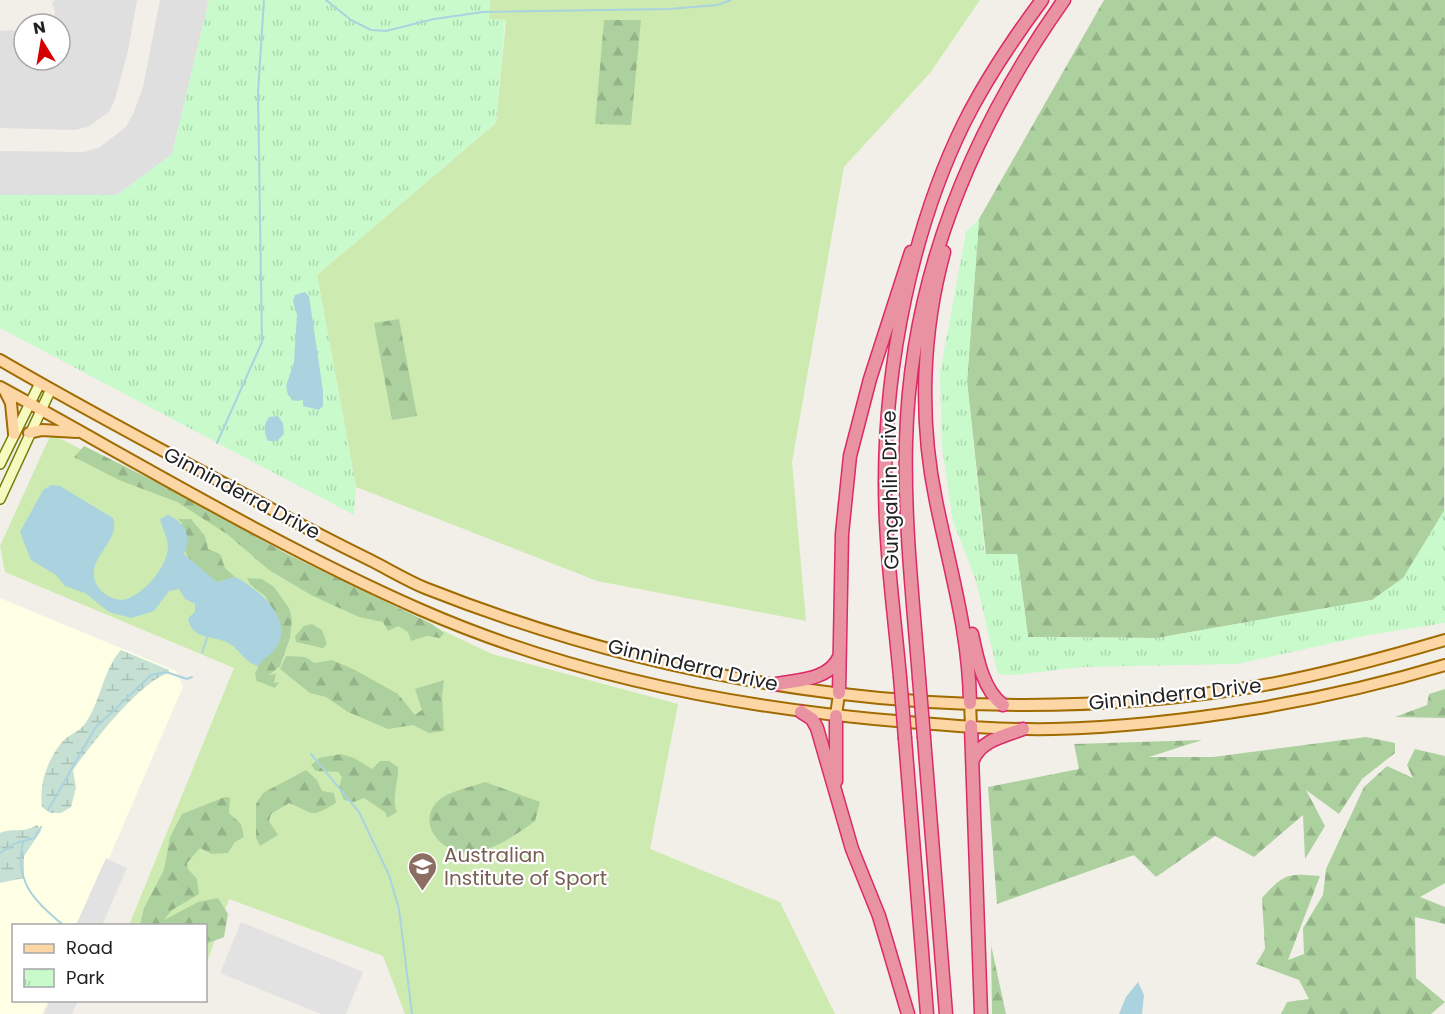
<svg xmlns="http://www.w3.org/2000/svg" width="1445" height="1014" font-family="Poppins,sans-serif">
	<defs>
		<pattern id="forest-firs" width="22" height="20" patternUnits="userSpaceOnUse" patternTransform="scale(1.5)"><rect width="22" height="20" fill="#add19e"/><path d="M5 1l3.5 6h-7zM16 11l3.5 6h-7z" fill="#95b388"/></pattern>
		<pattern id="wetland-marsh" width="20" height="14" patternUnits="userSpaceOnUse" patternTransform="scale(1.5)"><rect width="20" height="14" fill="#c6e0d4"/><path d="M1 5h8M5 5V1M11 12h8M15 12V8" fill="none" stroke="#aac0b6"/></pattern>
		<pattern id="park-tufts" width="24" height="20" patternUnits="userSpaceOnUse" patternTransform="scale(1.5)"><rect width="24" height="20" fill="#c8facc"/><path d="M3 7l-1-3M5 7V3M7 7l1-3M15 17l-1-3M17 17v-4M19 17l1-3" fill="none" stroke="#acd6af"/></pattern>
	</defs>
	<rect width="100%" height="100%" fill="#f2efe9"/>
	<path fill="#e0dfdf" d="M55,0H137L128,51L115,99L109,112L88,127L74,130L0,128V31L12,30L24,36V60H60V24H53L55,12L52,2Z
		M160,0H209L172,154L117,195H0V151L84,152L100,147L126,127L134,112L143,87Z"/>
	<path fill="#ffffe5" d="M0,598L176,671L183,687L80,925L14,926V1000L48,1001L42,1014H0Z"/>
	<path fill="#cdebb0" d="M490,0H980L930,73L844,167L792,462L806,621L597,581L356,487L317,275L496,123L506,20L489,19Z
		M51,434L368,595L492,654L678,704L650,849L780,902L835,1014H405L383,956L229,899L207,962L206,926L129,925L234,668L5,572L0,546Z"/>
	<path fill="url(#forest-firs)" d="M1104,0H1445L1444,551L1372,600L1157,638L1028,637L1017,554L986,555L967,381L979,219Z
		M604,20H641L631,125L595,124Z
		M399,319L417,416L392,420L374,323Z
		M84,446L182,495L287,554L432,624L444,633L440,638L427,636L411,641L408,632L398,626L388,631L383,622L359,617L311,595L269,570L227,534L177,502L119,480L74,457Z
		M178,519H191L205,536L208,549L220,554L225,568L235,577L217,582C186,558 185,563 182,523Z
		M247,578L262,579L274,587L289,608L292,619L290,638L280,666L269,675L276,674L274,683L279,682L275,688L257,681L255,674L262,658L269,655L278,619L265,596L250,584Z
		M312,624L322,630L327,644L323,648L296,642L295,636L304,626Z
		M286,656L305,657L315,663L332,660L355,670L398,694L415,715L422,710L415,689L444,680L442,697L444,731L429,733L413,725L388,729L348,712L326,697L310,693L280,669Z
		M1445,689V718L1395,717L1427,705L1429,694Z
		M1366,737L1395,743V753L1362,779L1339,814L1306,790L1325,826L1305,859L1303,815L1254,857L1215,836L1156,877L1134,855L997,904L988,787L1079,769L1074,744L1202,740L1149,757H1213Z
		M1415,749L1445,756V883L1420,897L1445,907V924L1415,917L1416,978L1445,1002L1431,1014H1281L1287,1002L1309,999L1299,980L1256,964L1265,949L1262,898C1284,873 1288,873 1320,876L1288,960L1304,954L1303,928L1323,895L1326,869L1364,787L1387,766L1413,778L1407,765Z
		M341,754L354,758L372,769L380,761H389L398,767C399,781 391,800 397,812L387,818L385,812L364,798L354,802L344,800L339,788L342,777L338,772L316,771L311,765L319,758Z
		M306,770L317,780L322,791L334,793L336,803C308,819 316,814 289,803L271,814L269,821L278,835L260,846L256,838V804L263,793Z
		M485,782L540,802L535,821C519,833 490,853 469,853C442,854 415,823 438,801C448,791 472,787 485,782Z
		M225,797L230,798L229,813L241,824L244,837L235,842L228,853L212,854L200,848L187,863L188,869L197,879L199,894L172,910L164,920L198,902L218,898L228,914L224,937L206,944V926L140,925L144,908L164,870L170,837L182,814Z
		M991,945L1006,1014H992Z"/>
	<path fill="url(#wetland-marsh)" d="M121,650L169,670V673C140,681 91,745 73,770L76,788L71,807L61,813H50L42,807C39,783 47,761 62,742C68,735 78,732 84,725C101,703 102,671 121,650Z
		M37,825L41,831L24,856V878L0,883V833C14,827 22,834 37,825Z"/>
	<path fill="url(#park-tufts)" d="M209,0H490L489,19L505,20L496,123L317,275L356,487L354,515L0,328V195H117L172,154Z
		M979,219L967,381L985,554H1017L1028,637L1157,638L1372,600L1403,578L1445,509V623L1369,635L1237,664L1081,667L1013,675L998,674L976,581L953,521L942,446L940,373L966,232Z"/>
	<path fill="#e2e2e2" d="M106,858L127,868L102,925H76Z
		M241,922L363,972L346,1014H321L220,973Z
		M50,1001V1000L78,1001L72,1014H44Z"/>
	<path fill="#aad3df" d="M305,292L309,296L323,391V406L319,410L303,406V400L295,401L288,395L286,386L294,362L297,315L293,301L295,295Z
		M278,416L283,423L284,434L277,441H268C264,432 263,426 269,417Z
		M51,485L60,486L113,518C122,543 81,560 98,587C104,595 112,599 122,600C142,597 167,568 168,547C168,539 162,527 160,519L168,515C185,522 192,536 184,554L217,582L235,577C258,588 294,619 277,646C272,656 263,656 259,666C246,664 240,650 230,644C214,634 192,642 188,618L195,612V604L185,599L179,589L169,591L154,611L131,618L109,612L85,593L65,586L56,575L31,560L20,532L43,490Z
		M1138,982L1144,995L1142,1014H1119L1126,997Z"/>
	<g fill="none" stroke-linecap="round" stroke-linejoin="round">
		<path stroke="#aad3df" stroke-width="2" d="M326,0L351,20L371,30L386,31L434,19L483,12L669,9L717,5L731,0
			M217,443L262,342L258,93L264,0
			M202,653L207,638
			M311,754L359,812L389,875L399,909L412,1014
			M48,810L95,728L151,675L166,672L187,679L192,677
			M23,842C14,881 34,901 62,924
			M0,853L16,843L34,838L41,827"/>
		<defs>
			<path id="secondary" d="M0,464L40,383
				M0,499L51,389"/>
			<path id="primary" d="M0,360C84,409 169,454 255,500C293,521 331,541 370,560C388,569 406,580 425,588C687,692 980,732 1259,686C1322,675 1384,658 1445,640
				M0,387C139,463 274,545 419,609C573,677 741,709 908,722C956,726 1005,730 1053,729C1179,726 1325,701 1445,665
				M5,391L11,403L14,434
				M29,433L42,430L77,432
				M970,703L971,726
				M836,716L839,693"/>
			<path id="highway" d="M944,252C922,332 919,419 936,501C950,570 969,631 970,703
				M972,634C977,658 983,690 1003,705
				M900,677C894,612 885,547 885,483C885,364 912,229 964,123C986,79 1013,39 1042,0
				M919,678C913,600 904,521 906,442C910,280 971,131 1064,0
				M772,685C794,680 829,681 839,657
				M839,693L842,534L850,456L870,379L911,252
				M801,712L812,719L817,728L852,849L879,916L908,1014
				M836,716V781
				M971,726L981,1014
				M924,738L946,1014
				M905,739L927,1014
				M973,760C981,740 1005,736 1023,729"/>
		</defs>
		<use href="#secondary" stroke="#707d05" stroke-width="12"/>
		<use href="#primary" stroke="#a06b00" stroke-width="14"/>
		<use href="#highway" stroke="#dc2a67" stroke-width="15"/>
		<use href="#secondary" stroke="#f7fabf" stroke-width="9"/>
		<use href="#primary" stroke="#fcd6a4" stroke-width="10"/>
		<use href="#highway" stroke="#e892a2" stroke-width="12"/>
		<defs>
			<path id="highway-bridge" d="M900,677L905,739
				M919,678L924,738"/>
		</defs>
		<use href="#highway-bridge" stroke="#dc2a67" stroke-width="15" stroke-linecap="butt"/>
		<use href="#highway-bridge" stroke="#e892a2" stroke-width="12"/>
	</g>
	<defs>
		<symbol id="university-pin" viewBox="-11 -11 22 30"><path d="M0 17L-7.5 6A9.5 9.5 0 1 1 7.5 6Z" fill="#8d6e63" stroke="#fff"/><path d="M0-5L7-2L0 1L-7-2ZM-4 1L0 2.5L4 1V4Q0 6-4 4Z" fill="#fff"/></symbol>
	</defs>
	<g fill-rule="evenodd">
		<use href="#university-pin" x="406" y="850" width="33" height="45"/>
	</g>
	<g text-anchor="middle" dominant-baseline="central" stroke-width="4.5" stroke-linejoin="round" paint-order="stroke">
		<g font-size="20" fill="#222" stroke="#fff">
			<text transform="translate(890 490) rotate(-91)">Gungahlin Drive</text>
			<text transform="translate(242 493) rotate(28)">Ginninderra Drive</text>
			<text transform="translate(693 665) rotate(13)">Ginninderra Drive</text>
			<text transform="translate(1175 694) rotate(-6)">Ginninderra Drive</text>
		</g>
		<g font-size="20" fill="#785e54" stroke="#fff" text-anchor="start">
			<text x="444" y="855">Australian<tspan x="444" dy="23">Institute of Sport</tspan></text>
		</g>
	</g>
	<rect x="12" y="924" width="195" height="78" fill="#ffffff" stroke="#a7a7a7" stroke-width="1.5"/>
	<rect x="24" y="944" width="30" height="9" fill="#fcd6a4" stroke="#a7a7a7" stroke-width="1.5"/>
	<text x="66" y="954" font-size="18" fill="#222222">Road</text>
	<rect x="24" y="969" width="30" height="18" fill="url(#park-tufts)" stroke="#a7a7a7" stroke-width="1.5"/>
	<text x="66" y="984" font-size="18" fill="#222222">Park</text>
	<g transform="translate(42 42) rotate(349)"><circle r="28" fill="#ffffff" stroke="#a7a7a7" stroke-width="1.5"/>
	<path d="M0-4.5L10 22L0 15L-10 22Z" fill="#d40000"/>
	<text y="-9" font-size="16" font-weight="bold" text-anchor="middle" fill="#222222">N</text>
	</g>
</svg>
